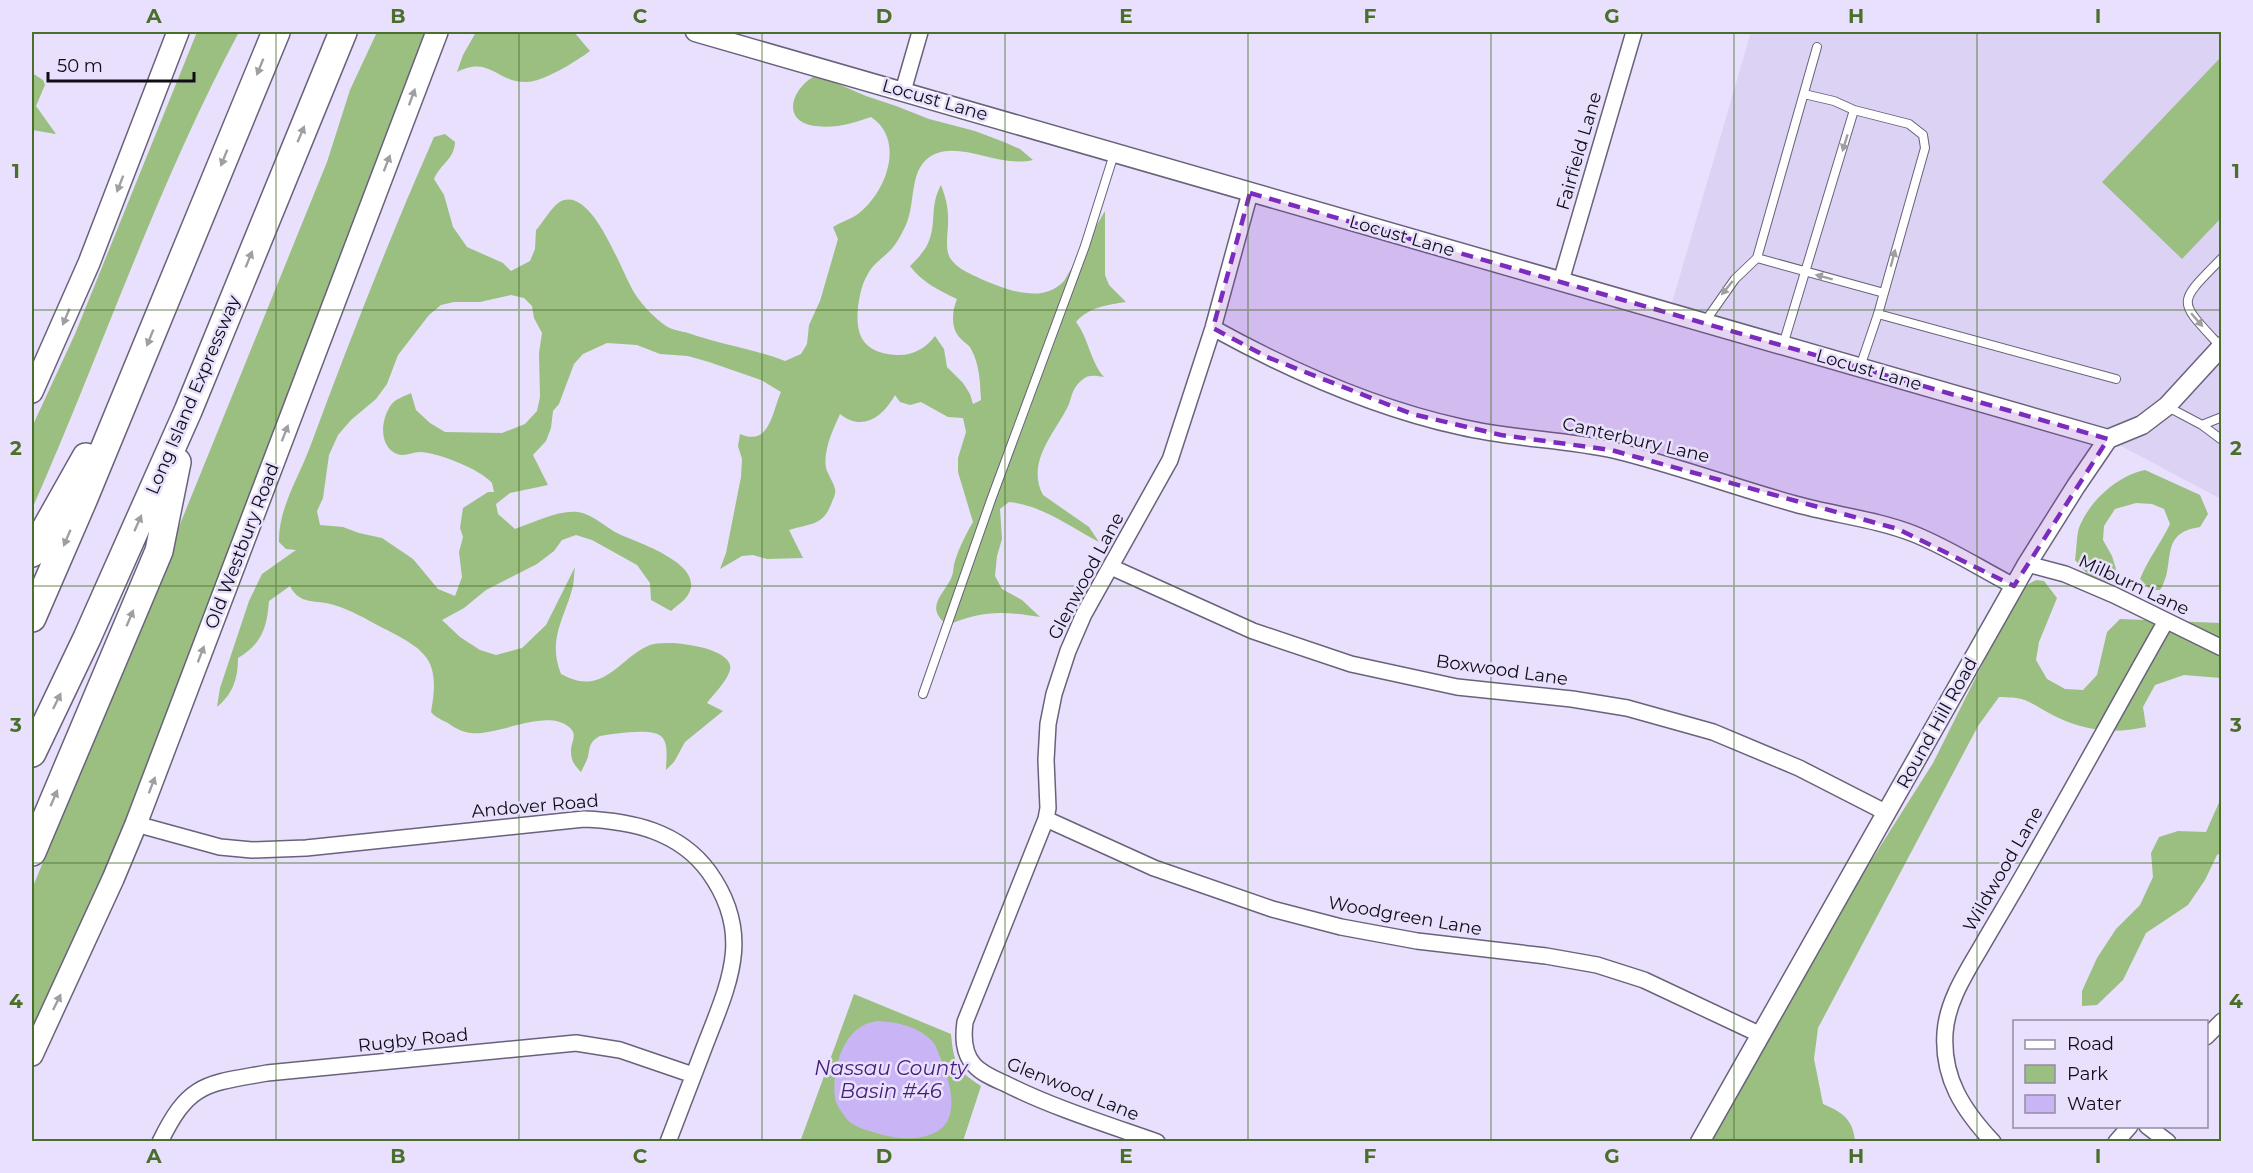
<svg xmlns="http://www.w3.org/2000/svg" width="2253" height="1173" font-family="Montserrat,sans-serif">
	<rect width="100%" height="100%" fill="#e8e0fc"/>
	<path fill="#dcd2f4" d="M1751,32H2221V499L2108,439L1669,313Z"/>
	<path fill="#9abf81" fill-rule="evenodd" d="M197,32H239C157,185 102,351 32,509V427L75,334Z
		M377,32H428L364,192L307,356L127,822L32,1034V889L327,162L350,90Z
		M476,32H574L590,51C577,61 543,82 527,82C496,83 491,55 457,72L463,55Z
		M2221,57V218L2182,259L2102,182Z
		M32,73L43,80L45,85L36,106L56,134L32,130Z
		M813,77H822L866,96L896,106L929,119L975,131L1004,142L1020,149L1033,160C1001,168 962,142 935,154C907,166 917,204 905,227C902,233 898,241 894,246C886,256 875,262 869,272C862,283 860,294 858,307C855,337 864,353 896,355C913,356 926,348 935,336L944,349L947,367L963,383L970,394L973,404L981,400C980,383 980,365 971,349C969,344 964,343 961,339C950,329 952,311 957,299C938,290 922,282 910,266C918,258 927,249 930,238C936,220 930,205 941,185C945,196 948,205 948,217C949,229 944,247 950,258C957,269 971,274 981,279C1005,289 1042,305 1064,281L1105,211V275L1109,285L1126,302C1107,305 1089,307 1076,322C1089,339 1090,361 1104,377C1095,376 1089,374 1082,380C1073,387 1072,395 1069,404C1057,431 1025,461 1043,495L1089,527L1099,542C1070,527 1042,505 1009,502L1000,509L1002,539L997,556L995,576L1002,589L1022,600L1040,617C1004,611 982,610 948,625C922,607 946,593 952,576C954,571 953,566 955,561C959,548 966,534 973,522L958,472V458L966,432L963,418L948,417L921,402L910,405L900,402L895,395C883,417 862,432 840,414C833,430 823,450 826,468C828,475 833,481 835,489C836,494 834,497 832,502C823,527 810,523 789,530L803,558L767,559L753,555L742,556L720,569L726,553L741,477L742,459L738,446L740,434C770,447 772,412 781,392L761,380L709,362L688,356L660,354L637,345L607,343L583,354L574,364L559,404L553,411L551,428L546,441L533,455L548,485L510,493L496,504L498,514L515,529C535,522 558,510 578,512C593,514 606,528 619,534C638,543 713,566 685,599C681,603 675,607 671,611L651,600L650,583L637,565L592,540L576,535L562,540L554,551L537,564L486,590L464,608L442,620L460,637L480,650L496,655L522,648L546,625L575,567C574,573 574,580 573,586C565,618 547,639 561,674C571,679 580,683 592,681C614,677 629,653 650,645C665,639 726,646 730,665C733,675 713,695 707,703L723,711L685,742L674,762L666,770C666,760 669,745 662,737C653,727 613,734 600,736C589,742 590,747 588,757C586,762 583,768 581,772C575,766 571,761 571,752C570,743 579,735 569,727C546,708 499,736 471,733C461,732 454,727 446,722C440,719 435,717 431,712C441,658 426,650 381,627C366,619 351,610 334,605C316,599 300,606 290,586L269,601C267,627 262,644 238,658C238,678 233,694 217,707L220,688L249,601L262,574L296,550L286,549L279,542C278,509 299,477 310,447C349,342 389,239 434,137L445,134L455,142C454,160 441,163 434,179L444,195L453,227L467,247L503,263L511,271L530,261L535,249L536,230C544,222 553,203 564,200C596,192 622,276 637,297C645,308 655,318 666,326C672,330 681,331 688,333C719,344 754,349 785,361L801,354L807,344L809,325L820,301L838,239L833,227C841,222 851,219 858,214C886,193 906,140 871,117C854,123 834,129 816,126C781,122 791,90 813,77ZM511,295L524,298L532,306L534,318L542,333L539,353L540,397L537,411L525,424L502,433L445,432L430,423L416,410L411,393C405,396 395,399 391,405C381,419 378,446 397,454C405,457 412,452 420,452C439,453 480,469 492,483L494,492H488L463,508L460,528L463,537L459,552L462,577L455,596L438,589L413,559L382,538L359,533L343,527L320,525L317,511L323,498L329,455L338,435L351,420L376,399L387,384L398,355L429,315L441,305L454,302H480Z
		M2145,470L2200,495L2208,514L2200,527C2157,533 2177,565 2160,590H2151L2140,579C2148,559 2161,543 2170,524L2164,509L2152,504L2136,503L2115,509L2104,526L2103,540L2112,556L2116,569L2111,580L2104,585L2091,578L2075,560C2077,549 2076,532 2081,523C2093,498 2118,476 2145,470Z
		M2036,580L2044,581L2057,598L2039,642L2036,660L2047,679L2065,689L2083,690L2097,675L2107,632L2120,619L2221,623V678L2184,675L2155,685L2143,707L2146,727C2109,735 2080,730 2047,712C2024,699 2027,698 1999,697L1978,726L1818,1028L1814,1059L1823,1104C1842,1112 1853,1119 1855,1141L1700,1142L1761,1035L1933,763L2012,605L2027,585Z
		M2221,798V853L2217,855L2205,880L2188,905L2146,933L2123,980L2097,1005L2082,1006V991L2097,958L2116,929L2140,905L2153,877L2151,853L2159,837L2178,831L2206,832Z
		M854,994L951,1034C954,1063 956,1070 981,1086L963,1141L800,1142Z"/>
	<path fill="#c9b5f5" d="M877,1021C896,1022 918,1026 932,1041C936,1045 938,1052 940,1057C949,1079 964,1122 932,1134C917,1140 898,1139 883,1135C871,1131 853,1128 846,1118C842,1113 836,1104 835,1098C832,1074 840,1037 864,1025C867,1023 873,1022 877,1021Z"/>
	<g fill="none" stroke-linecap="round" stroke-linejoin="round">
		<defs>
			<path id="service" d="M1804,94L1834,101L1854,110
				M1757,258L1884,293
				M1878,314L2116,379
				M1704,323L1735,279L1757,258L1817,47
				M1783,345L1854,110L1909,124L1923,135L1925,148L1878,314L1860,367
				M2221,347C2177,299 2176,305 2222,258
				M2168,407L2202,425L2222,440
				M2202,425L2222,417
				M923,694L991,500L1085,246L1114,154"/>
			<path id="minor" d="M903,91L920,32
				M1561,281L1634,32
				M1213,328C1291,371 1374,408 1461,427C1511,439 1563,439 1613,450C1675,465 1734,487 1795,504C1834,515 1876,519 1914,534C1949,548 1981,569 2014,586
				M2027,564L2065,574L2114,595L2222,648
				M1111,567L1253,631L1351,664L1457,687L1572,699L1627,708L1713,732L1799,768L1887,813
				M1046,819L1154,868L1272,909L1341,927L1417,941L1546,956L1597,965L1644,980L1761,1035
				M136,824L220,847L252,850L306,848L584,819C632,821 679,831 709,872C754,935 729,983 704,1048C692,1079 680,1110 668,1142
				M2206,1037L2222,1021
				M2147,1126L2168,1142
				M160,1142C189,1082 206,1084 267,1073L576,1043L620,1050L693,1075
				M1157,1142C1106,1124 1054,1108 1006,1084C995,1079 982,1074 974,1065C963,1053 963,1037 965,1022L1046,819L1048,808L1046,760L1048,724L1054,694L1068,651L1084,614L1170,460L1213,328L1250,193
				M1993,1142C1963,1110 1942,1078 1945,1033C1947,1000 1968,970 1984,942C1999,916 2015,890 2030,863C2076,783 2120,702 2166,621
				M2116,1142L2130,1126"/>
			<path id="tertiary" d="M695,32L2108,439
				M1700,1142L2027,564L2076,486L2108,439L2142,425L2167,406L2222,346"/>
			<path id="secondary" d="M32,392L89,263L178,32
				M32,1055L113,879L136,824L437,32"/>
			<path id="motorway" d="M32,553L86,457
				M32,618L84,498L276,32
				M32,753L87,638L188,411L343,32
				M32,852L159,551L177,462"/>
		</defs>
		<use href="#service" stroke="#69627a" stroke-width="10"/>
		<use href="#minor" stroke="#69627a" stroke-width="18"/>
		<use href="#tertiary" stroke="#69627a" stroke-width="21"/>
		<use href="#secondary" stroke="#69627a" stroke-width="24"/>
		<use href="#motorway" stroke="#69627a" stroke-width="30"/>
		<use href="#service" stroke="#fff" stroke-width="8"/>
		<use href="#minor" stroke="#fff" stroke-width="15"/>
		<use href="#tertiary" stroke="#fff" stroke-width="18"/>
		<use href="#secondary" stroke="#fff" stroke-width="21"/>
		<use href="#motorway" stroke="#fff" stroke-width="27"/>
	</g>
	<defs><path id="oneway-solid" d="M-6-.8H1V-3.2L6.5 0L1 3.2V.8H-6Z" transform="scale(1.5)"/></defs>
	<g fill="#9f9ea2">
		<use href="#oneway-solid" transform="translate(260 67) rotate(112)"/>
		<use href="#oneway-solid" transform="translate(412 97) rotate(-70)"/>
		<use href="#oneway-solid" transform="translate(301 134) rotate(-67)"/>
		<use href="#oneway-solid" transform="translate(1845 143) rotate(107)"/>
		<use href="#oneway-solid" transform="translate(224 158) rotate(112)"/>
		<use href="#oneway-solid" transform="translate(387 163) rotate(-69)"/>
		<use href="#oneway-solid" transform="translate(120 184) rotate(111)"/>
		<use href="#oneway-solid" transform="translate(1893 258) rotate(-75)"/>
		<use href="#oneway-solid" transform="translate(249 259) rotate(-68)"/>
		<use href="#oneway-solid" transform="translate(1824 277) rotate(-165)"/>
		<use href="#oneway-solid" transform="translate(1727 288) rotate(129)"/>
		<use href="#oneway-solid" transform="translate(66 317) rotate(113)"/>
		<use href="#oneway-solid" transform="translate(2197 320) rotate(49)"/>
		<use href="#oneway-solid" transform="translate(150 338) rotate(112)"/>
		<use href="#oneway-solid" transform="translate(285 433) rotate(-69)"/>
		<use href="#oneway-solid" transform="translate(138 523) rotate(-66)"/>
		<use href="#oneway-solid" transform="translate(67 538) rotate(113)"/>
		<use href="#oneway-solid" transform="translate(130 618) rotate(-67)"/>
		<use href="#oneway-solid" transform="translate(201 654) rotate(-69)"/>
		<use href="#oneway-solid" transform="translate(57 701) rotate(-64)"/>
		<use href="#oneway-solid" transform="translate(152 785) rotate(-69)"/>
		<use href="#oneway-solid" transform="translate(54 798) rotate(-67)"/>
		<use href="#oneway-solid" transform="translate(57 1002) rotate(-64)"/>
	</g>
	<path fill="#7b2cbf" fill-opacity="0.2" stroke="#7b2cbf" stroke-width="4.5" stroke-dasharray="12 8" stroke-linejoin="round" d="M1250,193L2108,439L2014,586L1898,529L1611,450L1501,435L1412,414L1267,357L1213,328Z"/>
	<path fill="none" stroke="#496f2a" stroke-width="1.5" stroke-opacity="0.55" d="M276,32V1142M519,32V1142M762,32V1142M1005,32V1142M1248,32V1142M1491,32V1142M1734,32V1142M1977,32V1142M32,310H2222M32,586H2222M32,863H2222"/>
	<g text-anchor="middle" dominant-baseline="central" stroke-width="5" stroke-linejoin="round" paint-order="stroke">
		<g font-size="18" fill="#100d16" stroke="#e8e0fc">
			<text transform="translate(935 100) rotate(16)">Locust Lane</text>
			<text transform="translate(1579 151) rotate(-74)">Fairfield Lane</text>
			<text transform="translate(1402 236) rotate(16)">Locust Lane</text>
			<text transform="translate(1869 370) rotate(16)">Locust Lane</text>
			<text transform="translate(193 395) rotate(-67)">Long Island Expressway</text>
			<text transform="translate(1636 440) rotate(13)">Canterbury Lane</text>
			<text transform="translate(242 546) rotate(-69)">Old Westbury Road</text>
			<text transform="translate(1086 576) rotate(-62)">Glenwood Lane</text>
			<text transform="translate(2134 585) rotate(25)">Milburn Lane</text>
			<text transform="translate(1502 670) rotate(8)">Boxwood Lane</text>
			<text transform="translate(1937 723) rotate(-61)">Round Hill Road</text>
			<text transform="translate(535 806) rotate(-5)">Andover Road</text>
			<text transform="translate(2003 869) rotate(-60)">Wildwood Lane</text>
			<text transform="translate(1405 916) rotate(10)">Woodgreen Lane</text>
			<text transform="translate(413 1040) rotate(-6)">Rugby Road</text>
			<text transform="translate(1073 1089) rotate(22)">Glenwood Lane</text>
		</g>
		<g font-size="20" font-style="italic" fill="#441d77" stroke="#e8e0fc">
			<text x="891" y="1068">Nassau County<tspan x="891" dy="23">Basin #46</tspan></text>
		</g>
	</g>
	<rect width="2253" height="1173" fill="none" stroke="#e8e0fc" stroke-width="66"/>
	<rect x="2013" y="1020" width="195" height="108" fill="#e8e0fc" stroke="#928ca0" stroke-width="1.5"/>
	<rect x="2025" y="1040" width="30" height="9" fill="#ffffff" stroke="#928ca0" stroke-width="1.5"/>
	<text x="2067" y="1050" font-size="18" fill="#100d16">Road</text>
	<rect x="2025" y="1065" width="30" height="18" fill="#9abf81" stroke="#928ca0" stroke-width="1.5"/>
	<text x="2067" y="1080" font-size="18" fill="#100d16">Park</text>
	<rect x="2025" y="1095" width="30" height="18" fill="#c9b5f5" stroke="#928ca0" stroke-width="1.5"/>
	<text x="2067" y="1110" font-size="18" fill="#100d16">Water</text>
	<path d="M48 72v9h146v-9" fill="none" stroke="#100d16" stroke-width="3"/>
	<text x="57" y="72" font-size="18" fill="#100d16" stroke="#e8e0fc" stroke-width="4.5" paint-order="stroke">50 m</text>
	<rect x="33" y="33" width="2187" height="1107" fill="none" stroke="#496f2a" stroke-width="2"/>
	<g font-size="20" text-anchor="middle" font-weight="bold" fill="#496f2a">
		<text x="154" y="23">A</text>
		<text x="398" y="23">B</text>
		<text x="640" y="23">C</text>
		<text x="884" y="23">D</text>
		<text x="1126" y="23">E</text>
		<text x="1370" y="23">F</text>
		<text x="1612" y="23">G</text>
		<text x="1856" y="23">H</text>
		<text x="2098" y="23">I</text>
		<text x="16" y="178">1</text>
		<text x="2236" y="178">1</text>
		<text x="16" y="455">2</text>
		<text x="2236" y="455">2</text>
		<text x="16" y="732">3</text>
		<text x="2236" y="732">3</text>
		<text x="16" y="1008">4</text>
		<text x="2236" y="1008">4</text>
		<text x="154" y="1163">A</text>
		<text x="398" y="1163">B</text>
		<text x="640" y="1163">C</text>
		<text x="884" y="1163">D</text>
		<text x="1126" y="1163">E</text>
		<text x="1370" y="1163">F</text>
		<text x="1612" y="1163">G</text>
		<text x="1856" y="1163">H</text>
		<text x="2098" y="1163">I</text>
	</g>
</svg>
